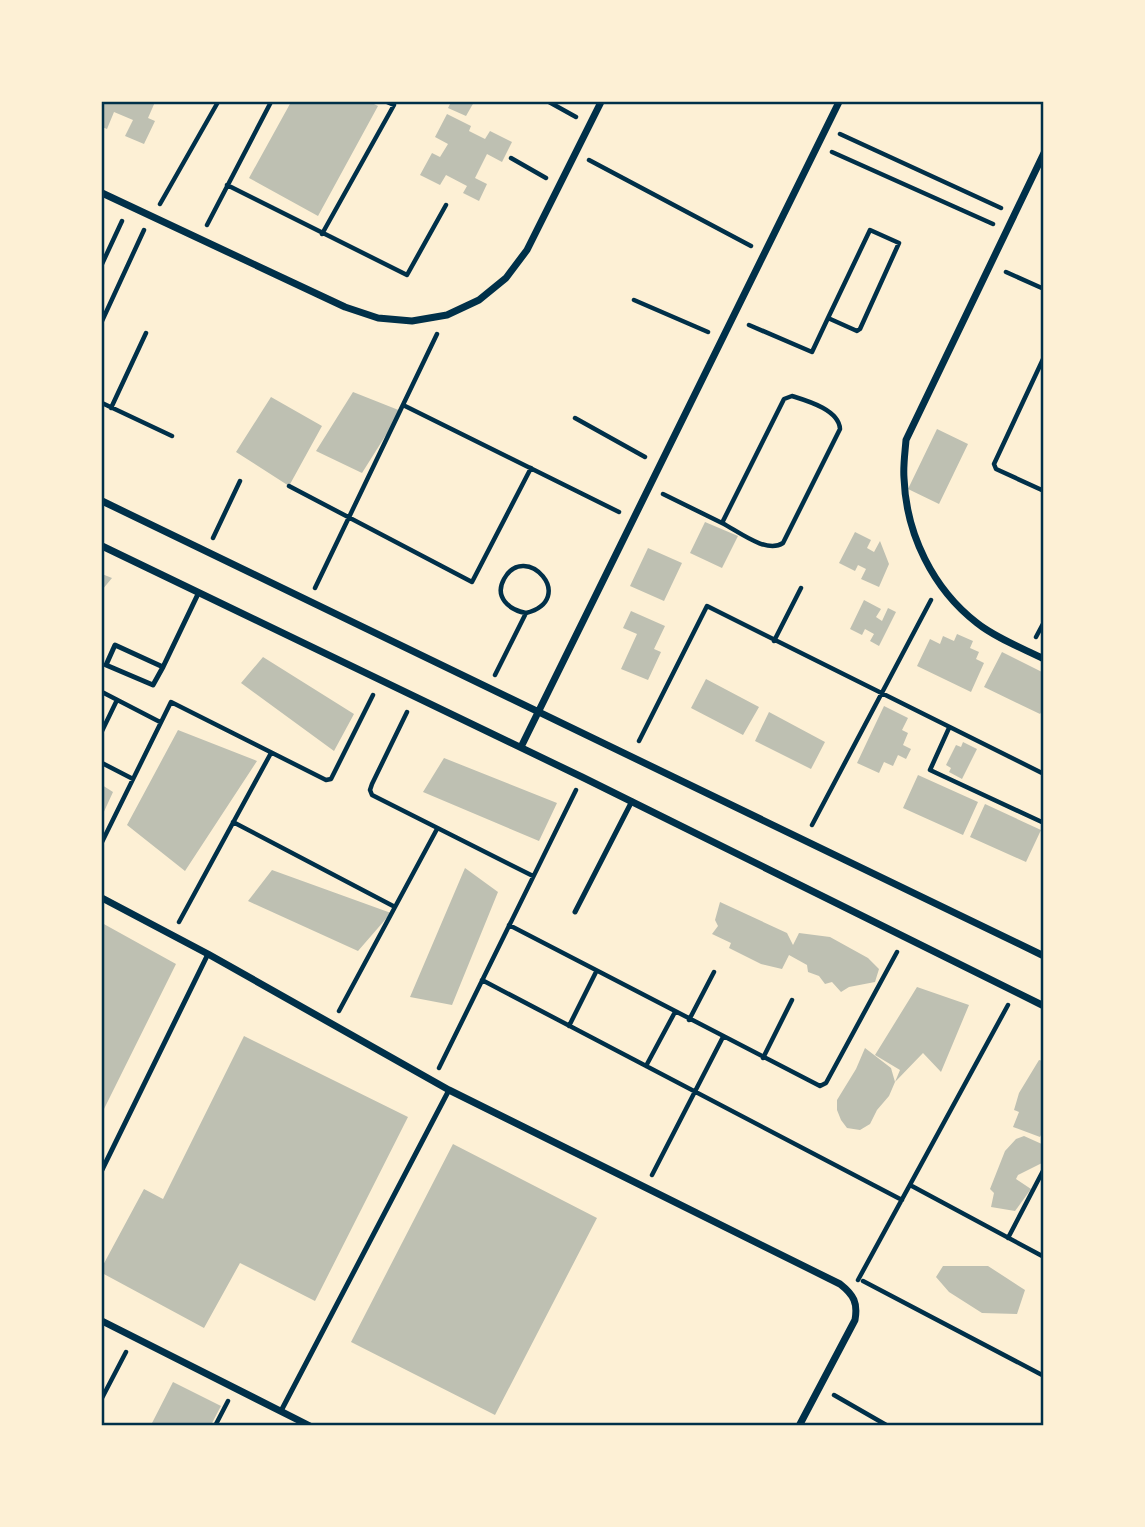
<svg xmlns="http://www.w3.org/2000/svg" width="1145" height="1527" font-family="'Golos Text',sans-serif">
	<rect width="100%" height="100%" fill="#fdf0d5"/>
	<path fill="#bec0b2" d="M102,102H155L148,118L155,121L144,144L125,136L133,120L114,112L107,129L102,127Z
		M291,102H370L378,106L318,216L249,178Z
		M451,102H474L466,116L448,108Z
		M447,114L471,126L469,131L485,139L490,131L512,142L502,162L487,154L475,178L487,184L479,201L463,193L467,186L446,175L440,185L420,175L432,153L440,157L448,144L435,137Z
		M353,392L401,411L362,473L316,451Z
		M271,397L322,426L289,486L236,452Z
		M937,429L968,444L939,504L908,489Z
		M705,522L738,536L722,568L690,553Z
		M855,532L871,540L867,548L874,552L880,541L889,564L879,587L861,579L866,569L858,565L855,571L839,563Z
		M648,548L682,563L664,601L630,586Z
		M102,574L112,578L102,590Z
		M864,600L881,609L876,617L882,621L888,608L896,612L879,646L870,641L874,634L865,629L862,635L850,629Z
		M631,611L665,626L654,649L661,652L648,680L621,669L637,634L623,628Z
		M957,634L973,641L970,648L979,652L976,659L984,663L971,692L917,666L930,639L940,644L943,636L954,641Z
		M1002,652L1044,673V708L1040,714L984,687Z
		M263,657L354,714L334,751L241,683Z
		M706,679L759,707L743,735L691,708Z
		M884,706L908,718L902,730L908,733L903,745L911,749L906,759L898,755L893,766L884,762L879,773L857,763Z
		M769,712L825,742L811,769L755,741Z
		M178,730L257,761L185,871L127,825Z
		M963,742L977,749L962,779L949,772L951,768L946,765L956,745L961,747Z
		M444,758L557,803L539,841L423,792Z
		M918,775L978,802L963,835L903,808Z
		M102,785L113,792L102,816Z
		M985,804L1041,830L1026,862L970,837Z
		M465,868L498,892L452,1005L410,997Z
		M272,870L391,913L358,951L248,901Z
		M720,902L787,933L793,945L799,933L830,937L868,958L879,969L875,982L849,987L841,992L832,982L825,984L819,976L808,972L807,965L789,955L782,969L761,964L729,948L731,943L712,934L718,926L715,920Z
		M102,923L176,964L102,1113Z
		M917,987L969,1005L941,1072L923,1053L895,1082L900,1070L875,1055Z
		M244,1036L408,1117L315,1301L240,1263L204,1328L102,1273V1267L144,1189L163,1199Z
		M865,1048L891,1068L895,1082L889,1096L877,1110L870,1124L860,1130L847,1128L841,1120L837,1110V1100L856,1069Z
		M1039,1060L1044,1061V1129L1040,1137L1013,1127L1019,1112L1014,1110L1019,1093Z
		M1024,1136L1044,1145V1162L1018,1175L1016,1179L1031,1189L1015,1211L991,1207L994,1193L990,1189L1005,1151L1016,1139Z
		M453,1144L597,1218L495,1415L351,1342Z
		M943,1266H988L1005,1277L1025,1290L1017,1314L982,1313L949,1292L936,1277Z
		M173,1382L221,1406L211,1425H151Z"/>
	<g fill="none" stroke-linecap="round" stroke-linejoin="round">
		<path stroke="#003049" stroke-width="4.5" d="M549,102L576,117
			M840,134L1001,208
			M832,152L993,224
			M511,158L546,178
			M589,160L751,246
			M227,185L407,275L446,205
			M160,204L218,102
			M207,225L271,102
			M322,234L394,105L387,102
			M102,264L122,221
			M1006,272L1044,289
			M634,300L708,332
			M102,321L144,230
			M749,325L812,352L828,318L857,331L860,329L899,243L870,230L828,318
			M1044,357L994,464L996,469L1044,491
			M102,403L172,436
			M403,405L619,512
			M111,408L146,333
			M575,418L645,457
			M289,486L472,582L531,468
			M663,494L722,523L784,399L792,396C808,401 839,410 840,429L783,543C766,554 738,531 722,523
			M213,538L240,481
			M315,588L437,334
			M1036,637L1044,622
			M774,641L801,588
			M495,675L526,613C579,599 525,540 504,579C494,597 509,610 526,613
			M102,692L160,722
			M407,712L372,784L370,790L372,795L533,876
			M949,728L930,770L1044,823
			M102,731L117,700
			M639,741L707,606L1044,774
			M102,763L133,779
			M233,822L395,907
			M812,825L931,600
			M102,842L171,702L326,780L331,779L373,695
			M179,922L271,753
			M509,925L820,1086L826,1083L897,952
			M482,980L902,1200
			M339,1011L437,829
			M689,1020L714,972
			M569,1026L596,972
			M763,1058L792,1000
			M646,1066L675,1012
			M439,1068L576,790
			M652,1175L723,1037
			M910,1185L1044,1257
			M1008,1238L1044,1169
			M858,1280L1008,1005
			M863,1281L1044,1376
			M834,1395L888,1426
			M102,1398L126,1352
			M215,1426L228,1401"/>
		<path stroke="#003049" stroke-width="5" d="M163,667L153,685L106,665L115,645L163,667L198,594
			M575,912L632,801
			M102,1170L208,954
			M281,1411L449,1090"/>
		<path stroke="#003049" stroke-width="7" d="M1044,153L906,440C905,453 903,466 904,478C906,534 933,589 977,623C996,638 1022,648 1044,659
			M102,193L345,307L378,318L412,321L447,315L479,300L506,278L527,250L601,102
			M102,501L1044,956
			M102,546L582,777L1044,1006
			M521,747L839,102
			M102,898L208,954L449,1090L840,1284C854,1295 858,1303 855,1320L799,1426
			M102,1321L310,1426"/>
	</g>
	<rect width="1145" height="1527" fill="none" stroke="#fdf0d5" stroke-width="206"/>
	<rect x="103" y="103" width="939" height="1321" fill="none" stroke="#003049" stroke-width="2.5"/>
</svg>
